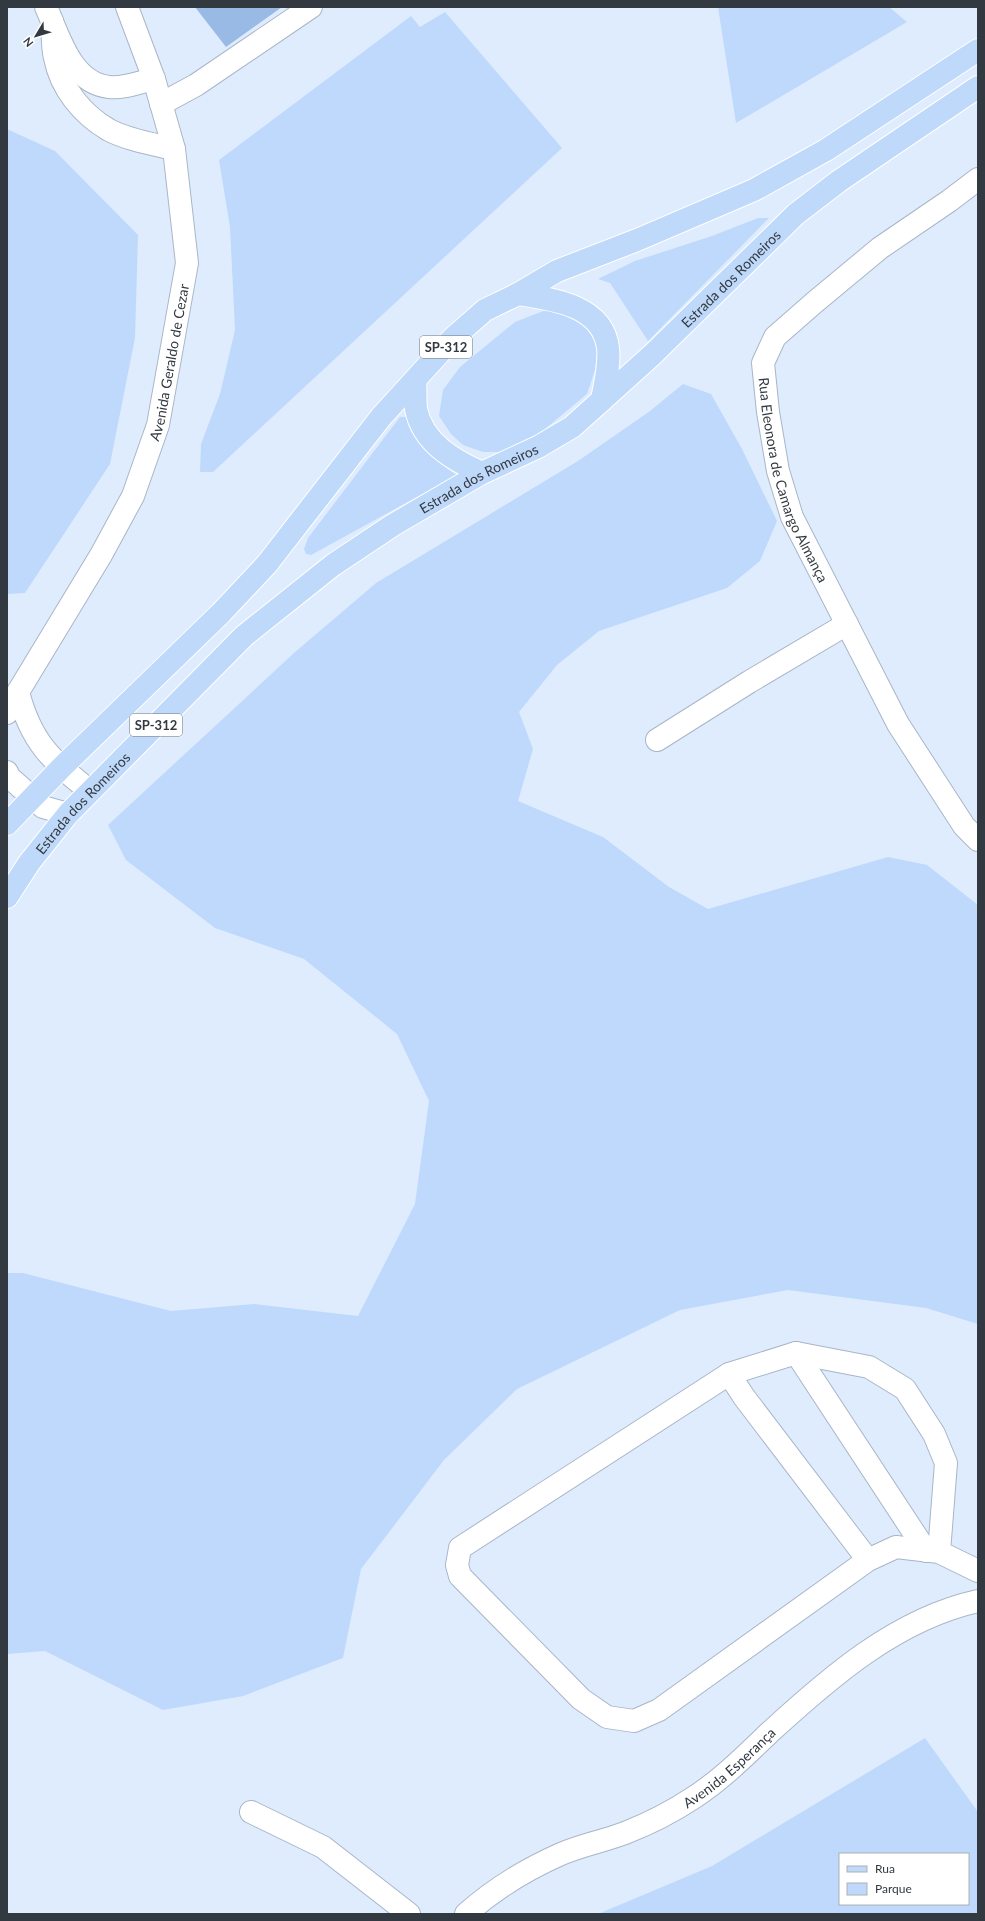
<svg xmlns="http://www.w3.org/2000/svg" width="985" height="1921" font-family="Lato,sans-serif">
	<rect width="100%" height="100%" fill="#deecfe"/>
	<path fill="#bfd9fc" fill-rule="evenodd" d="M718,7H889L907,22L736,123Z
		M445,12L562,148L213,472H200L201,444L220,394L235,330L230,227L219,160L411,16L420,27Z
		M7,129L55,151L138,235L135,338L110,464L25,593L7,594Z
		M758,218H769L648,341L610,283L598,279L635,261L712,236Z
		M546,310L570,313L583,319L599,339L595,370L587,394L545,429L522,444L500,452H483L463,445L451,434L439,416L443,390L460,367L515,322Z
		M683,384L711,394L742,449L777,521L760,561L727,588L599,631L557,665L519,712L533,749L518,801L603,837L669,887L708,909L888,857L927,865L978,905V1324L926,1308L788,1290L680,1310L517,1389L444,1460L361,1569L343,1658L243,1696L163,1710L45,1651L7,1654V1273H23L171,1311L254,1304L358,1316L415,1204L429,1101L397,1034L304,959L215,928L126,860L108,825L294,653L376,583L578,461L650,411Z
		M400,417H409C423,441 432,460 457,475L311,555L306,554L304,549L308,538Z
		M925,1738L978,1812V1914H598L712,1866ZM840,1854H968V1904H840Z"/>
	<path fill="#98bae5" d="M195,7H282L226,47Z"/>
	<g fill="none" stroke-linecap="round" stroke-linejoin="round">
		<defs>
			<g id="minor">
				<path d="M46,7C59,36 71,83 109,87C123,89 140,82 154,79"/>
				<path d="M52,21C53,33 52,47 55,58C61,89 83,115 109,130C128,140 153,144 174,149"/>
				<path d="M161,104L196,85L311,7"/>
				<path id="s1" d="M978,179L949,201L880,248L815,302L775,337L763,363L768,412L778,471L792,517L898,724L964,826L978,840"/>
				<path d="M18,692C31,742 51,760 90,791"/>
				<path id="s2" d="M7,713L18,692L101,555L133,496L158,425L187,263L174,149L154,79L127,7"/>
				<path d="M657,740L749,682L847,624"/>
				<path d="M7,772L9,777L43,807L68,814"/>
				<path d="M796,1353L926,1551"/>
				<path d="M729,1374L744,1397L868,1560"/>
				<path d="M939,1552L946,1463L934,1434L905,1389L869,1367L796,1353L729,1374L460,1548L457,1565L460,1576L581,1699L607,1717L634,1721L659,1710L868,1560L896,1547L939,1552L978,1571"/>
				<path d="M251,1812L323,1847L409,1914"/>
				<path id="s3" d="M466,1914C494,1889 527,1869 561,1854C582,1845 604,1841 625,1833C648,1824 672,1812 693,1798C721,1780 745,1756 769,1733C829,1678 896,1619 978,1601"/>
			</g>
			<g id="major">
				<path d="M518,294C552,299 603,305 608,348C610,365 605,383 602,400"/>
				<path d="M415,381C416,390 415,400 416,409C423,443 453,460 482,473"/>
				<path d="M7,824L61,768L221,613L267,564L381,417L453,338L485,310L518,294L557,271L637,240L754,190L826,150L978,50"/>
				<path id="s4" d="M7,897L29,863L68,814L244,636L333,565L393,525L482,473L538,447L572,427L652,355L796,214L839,181L978,87"/>
			</g>
		</defs>
		<use href="#minor" stroke="#a8b6c7" stroke-width="24"/>
		<use href="#major" stroke="#fff" stroke-width="24"/>
		<use href="#minor" stroke="#fff" stroke-width="22"/>
		<use href="#major" stroke="#bfd9fa" stroke-width="22"/>
	</g>
	<g text-anchor="middle" dominant-baseline="central" stroke-width="3" stroke-linejoin="round" paint-order="stroke">
		<g fill="#fff" stroke="#707479" stroke-width="1">
			<rect x="420" y="336" width="52" height="22" rx="3"/>
			<rect x="130" y="714" width="52" height="22" rx="3"/>
		</g>
		<g font-size="13" font-weight="bold" fill="#333940">
			<text x="446" y="347">SP-312</text>
			<text x="156" y="725">SP-312</text>
		</g>
		<g font-size="14" fill="#333940" stroke="#fff">
			<text stroke="none"><textPath href="#s4" startOffset="961">Estrada dos Romeiros</textPath></text>
			<text stroke="none"><textPath href="#s2" startOffset="390">Avenida Geraldo de Cezar</textPath></text>
			<text stroke="none"><textPath href="#s4" startOffset="637">Estrada dos Romeiros</textPath></text>
			<text stroke="none"><textPath href="#s1" startOffset="408">Rua Eleonora de Camargo Almança</textPath></text>
			<text stroke="none"><textPath href="#s4" startOffset="121">Estrada dos Romeiros</textPath></text>
			<text stroke="none"><textPath href="#s3" startOffset="304">Avenida Esperança</textPath></text>
		</g>
	</g>
	<rect width="985" height="1921" fill="none" stroke="#333940" stroke-width="16"/>
	<rect x="839" y="1853" width="130" height="52" fill="#ffffff" stroke="#adb0b3"/>
	<rect x="847" y="1866" width="20" height="6" fill="#bfd9fa" stroke="#adb0b3"/>
	<text x="875" y="1873" font-size="12" fill="#333940">Rua</text>
	<rect x="847" y="1883" width="20" height="12" fill="#bfd9fc" stroke="#adb0b3"/>
	<text x="875" y="1893" font-size="12" fill="#333940">Parque</text>
	<g transform="translate(36 36) rotate(232)" stroke="#ffffff" stroke-width="3" paint-order="stroke">
	<path d="M0-3L7 15L0 10L-7 15Z" fill="#333940"/>
	<text y="-6" font-size="11" font-weight="bold" text-anchor="middle" fill="#333940">N</text>
	</g>
</svg>
